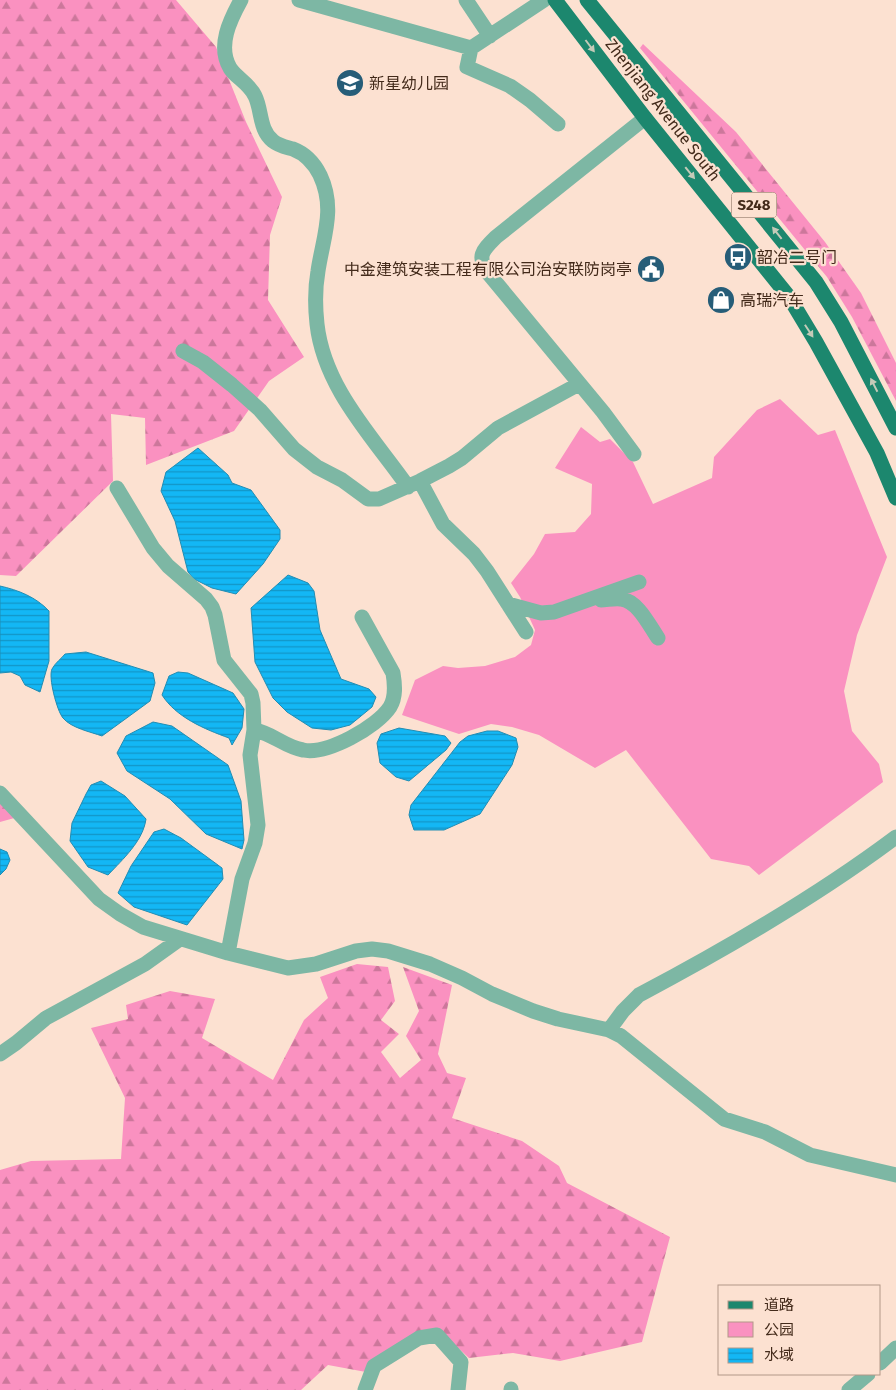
<svg xmlns="http://www.w3.org/2000/svg" width="896" height="1390" font-family="'Fira Sans','Noto Sans SC',sans-serif">
	<defs>
		<pattern id="forest-firs" width="22" height="20" patternUnits="userSpaceOnUse" patternTransform="scale(1.25)"><rect width="22" height="20" fill="#fa91c0"/><path d="M5 1l3.5 6h-7zM16 11l3.5 6h-7z" fill="#cc779b"/></pattern>
		<pattern id="water-rules" width="6" height="5" patternUnits="userSpaceOnUse" patternTransform="scale(1.25)"><rect width="6" height="5" fill="#13b7f5"/><path d="M0 2.5h6" fill="none" stroke="#1395c6"/></pattern>
	</defs>
	<rect width="100%" height="100%" fill="#fce1d1"/>
	<path fill="#fa91c0" d="M780,399L818,435L835,430L887,557L857,635L844,691L852,731L879,764L883,782L759,875L749,866L711,859L626,750L595,768L539,735L512,727L491,724L459,734L402,715L415,680L443,666L458,668L485,666L515,657L531,645L535,630L520,597L511,583L534,554L545,534L575,532L591,514L592,484L555,468L581,427L600,442L610,439L633,462L653,504L712,478L714,457L757,410Z"/>
	<path fill="url(#forest-firs)" d="M0,0H176L216,47L246,122L282,197L270,235L268,300L304,357L269,381L234,431L146,465L145,418L111,414L113,481L16,576L0,575Z
		M643,44L736,132L825,242L861,293L896,363V401L852,317L827,277L640,48Z
		M0,797L18,817L0,822Z
		M357,964L388,967L395,1001L381,1020L399,1034L381,1052L400,1078L421,1060L406,1036L419,1011L403,967L452,985L438,1054L447,1073L466,1078L452,1118L522,1141L559,1166L567,1183L670,1237L642,1342L560,1361L513,1353L469,1358L440,1331L366,1372L328,1365L301,1390H0V1170L31,1161L121,1159L125,1098L91,1028L128,1019L126,1005L170,991L215,999L202,1038L273,1080L304,1020L328,998L320,977Z"/>
	<path fill="url(#water-rules)" stroke="#218db3" d="M198,448L228,475L232,483L251,490L280,530V539L263,564L236,594L212,588L194,579L188,572L175,521L161,491L166,472Z
		M288,575L308,583L314,591L320,630L341,679L369,689L376,697L372,707L350,725L331,730L312,728L287,712L273,698L255,662L251,608Z
		M0,586C18,590 36,597 49,611V661L40,692L25,685L20,676L11,672L0,673Z
		M86,652L153,673L155,683L150,701L102,736C91,732 71,728 63,718C57,711 48,677 52,669C55,663 62,658 65,654Z
		M178,672L188,673L233,693L244,709L242,728L232,745L229,738C204,729 176,717 162,695L169,676Z
		M153,722L172,726L228,765L241,801L244,840L242,849L206,834L170,799L127,771L117,753L126,736Z
		M399,728L445,736L451,743L446,750L409,781L396,777L380,763L377,743L381,734Z
		M487,731H498L516,738L518,747L512,765L480,814L444,830H414L409,815L411,805L460,742L468,736Z
		M101,781L125,796L146,819C143,841 123,859 108,875L88,867L70,841L72,823L86,794L91,785Z
		M164,829L181,838L222,868L223,879L187,925L134,907L118,893L131,866L154,832Z
		M0,849L7,852L10,860L6,869L0,875Z"/>
	<g fill="none" stroke-linecap="round" stroke-linejoin="round">
		<path stroke="#7db7a4" stroke-width="15" d="M241,0C230,20 217,46 230,68C235,77 249,83 255,96C262,110 259,130 273,141C279,146 286,147 293,149C306,154 314,163 320,175C336,209 323,237 318,271C315,288 315,306 317,324C324,388 373,437 408,487
			M299,0L471,48
			M466,0L490,36
			M544,0L471,48L467,67L510,86L530,100L558,124
			M183,351L203,362L232,385L260,410L294,449L317,467L342,480L368,499H379L420,481L449,466L462,458L498,428L579,384
			M634,454L603,412L488,273C476,256 483,250 496,237L645,118
			M420,481L443,524L474,554L487,571L526,632
			M117,488L153,548L168,566L206,599L212,607L215,615L224,660L251,694L253,703L254,730L250,755L258,825L255,843L242,879L228,953
			M601,600C607,600 614,598 621,599C638,601 649,625 658,638
			M508,604L541,613L554,612L639,582
			M254,730C272,733 285,747 303,750C327,755 377,727 390,707C396,697 395,685 393,673L362,617
			M0,793L99,899L120,914L143,927L228,953L288,968L316,964L356,951L372,949L388,951L430,964L462,978L492,994L533,1011L558,1019L609,1030L621,1036L724,1119L765,1132L810,1155L896,1175
			M609,1030L623,1011L639,995C728,948 816,897 896,837
			M0,1054L16,1043L46,1018L145,964L180,939
			M880,1363L896,1348
			M511,1389V1390
			M365,1390L374,1366L419,1338L437,1335L461,1362L458,1390
			M849,1390L868,1374"/>
		<path stroke="#1c876e" stroke-width="15" d="M555,0L645,118L789,297L816,342L877,453L896,498
			M587,0L816,282L841,322L896,428"/>
	</g>
	<defs><path id="oneway-solid" d="M-6-.8H1V-3.2L6.5 0L1 3.2V.8H-6Z" transform="scale(1.25)"/></defs>
	<g fill="#c4cab8">
		<use href="#oneway-solid" transform="translate(590 46) rotate(53)"/>
		<use href="#oneway-solid" transform="translate(690 173) rotate(51)"/>
		<use href="#oneway-solid" transform="translate(777 233) rotate(-128)"/>
		<use href="#oneway-solid" transform="translate(809 331) rotate(57)"/>
		<use href="#oneway-solid" transform="translate(874 385) rotate(-117)"/>
	</g>
	<defs>
		<symbol id="school-disc" viewBox="-11 -11 22 22"><circle r="9.5" fill="#265d78" stroke="#fce1d1"/><path d="M0-5L7-2L0 1L-7-2ZM-4 1L0 2.5L4 1V4Q0 6-4 4Z" fill="#fff"/></symbol>
		<symbol id="bus-disc" viewBox="-11 -11 22 22"><circle r="9.5" fill="#265d78" stroke="#fce1d1"/><path d="M-5-6H5V4H4V6H2V4H-2V6H-4V4H-5ZM-3.5-4V0h7V-4ZM-3.5 1.2v1.5H-2V1.2ZM2 1.2v1.5H3.5V1.2Z" fill="#fff"/></symbol>
		<symbol id="civic-disc" viewBox="-11 -11 22 22"><circle r="9.5" fill="#265d78" stroke="#fce1d1"/><path d="M-.6-6.5H3V-4.5H.6V-3L4-1V1h2V6H-6V1h2V-1L-.6-3ZM-1.2 2.5V6h2.4V2.5Z" fill="#fff"/></symbol>
		<symbol id="shop-disc" viewBox="-11 -11 22 22"><circle r="9.5" fill="#265d78" stroke="#fce1d1"/><path d="M-5-2.5h2.3a2.7 3.5 0 0 1 5.4 0H5L5.5 6h-11ZM-1.5-2.5h3a1.5 2.3 0 0 0-3 0Z" fill="#fff"/></symbol>
	</defs>
	<g fill-rule="evenodd">
		<use href="#school-disc" x="334" y="67" width="32" height="32"/>
		<use href="#bus-disc" x="722" y="241" width="32" height="32"/>
		<use href="#civic-disc" x="635" y="253" width="32" height="32"/>
		<use href="#shop-disc" x="705" y="284" width="32" height="32"/>
	</g>
	<g text-anchor="middle" dominant-baseline="central" stroke-width="4.5" stroke-linejoin="round" paint-order="stroke">
		<rect fill="#fce1d1" stroke="#7a6151" stroke-width="1" x="731.5" y="192.5" width="45" height="25" rx="4"/>
		<g font-size="15" font-weight="bold" fill="#432a1a">
			<text x="754" y="205">S248</text>
		</g>
		<g font-size="16" fill="#432a1a" stroke="#fce1d1" text-anchor="start">
			<text x="369" y="83">新星幼儿园</text>
			<text x="757" y="257">韶冶二号门</text>
			<text x="632" y="269" text-anchor="end">中金建筑安装工程有限公司治安联防岗亭</text>
			<text x="740" y="300">高瑞汽车</text>
		</g>
		<g font-size="16" fill="#432a1a" stroke="#fce1d1">
			<text transform="translate(663 110) rotate(52)">Zhenjiang Avenue South</text>
		</g>
	</g>
	<rect x="718" y="1285" width="162" height="90" fill="#fce1d1" stroke="#b29888"/>
	<rect x="728" y="1301" width="25" height="8" fill="#1c876e" stroke="#b29888"/>
	<text x="764" y="1310" font-size="15" fill="#432a1a">道路</text>
	<rect x="728" y="1322" width="25" height="15" fill="#fa91c0" stroke="#b29888"/>
	<text x="764" y="1335" font-size="15" fill="#432a1a">公园</text>
	<rect x="728" y="1348" width="25" height="15" fill="url(#water-rules)" stroke="#b29888"/>
	<text x="764" y="1360" font-size="15" fill="#432a1a">水域</text>
</svg>
